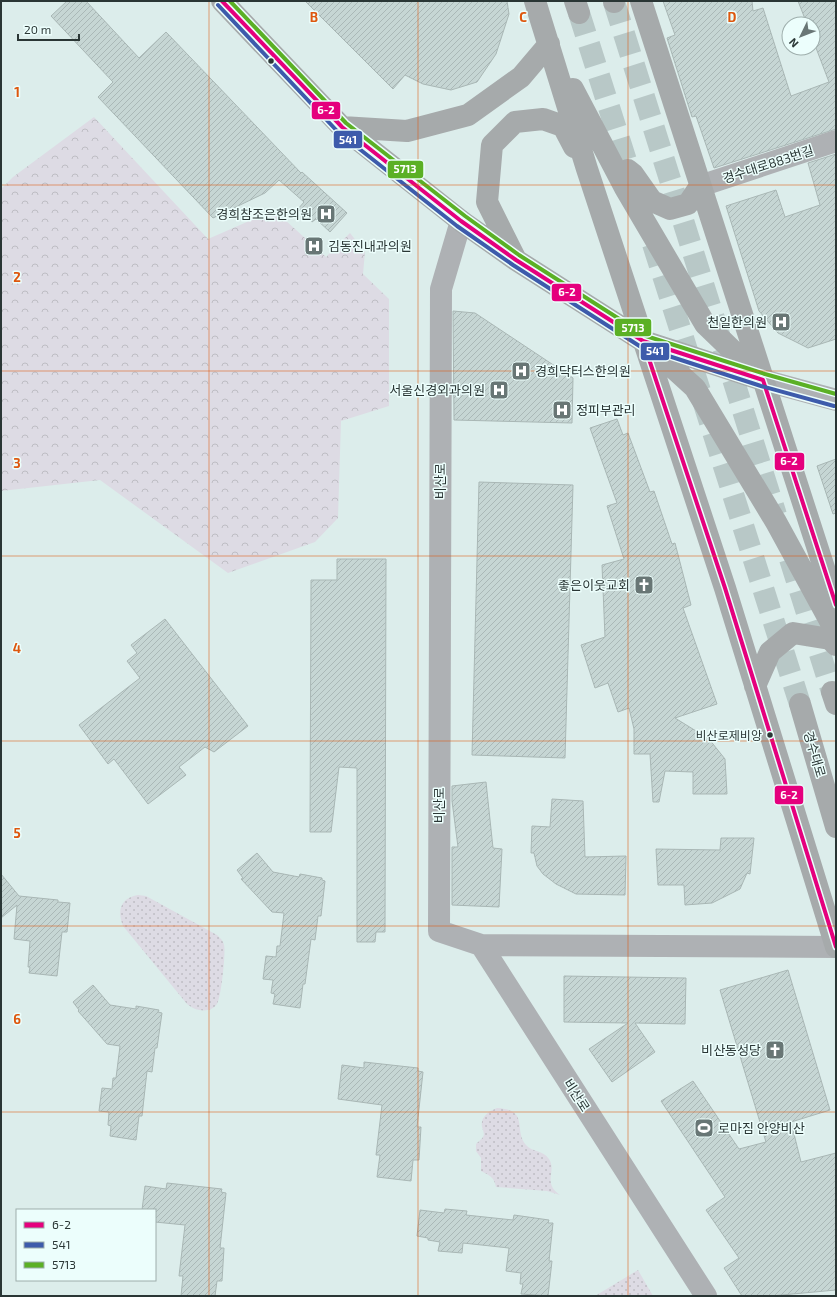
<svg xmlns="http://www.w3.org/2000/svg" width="837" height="1297" font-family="'Exo 2','Noto Sans KR',sans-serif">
	<defs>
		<pattern id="forest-crowns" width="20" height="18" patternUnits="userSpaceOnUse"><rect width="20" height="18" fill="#dddbe4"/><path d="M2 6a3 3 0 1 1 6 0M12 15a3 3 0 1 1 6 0" fill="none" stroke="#bebdc4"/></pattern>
		<pattern id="park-dots" width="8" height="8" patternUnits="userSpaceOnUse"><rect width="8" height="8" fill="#dddbe4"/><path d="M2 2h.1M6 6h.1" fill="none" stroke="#bebdc4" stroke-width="1.8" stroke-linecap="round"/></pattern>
		<pattern id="building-hatch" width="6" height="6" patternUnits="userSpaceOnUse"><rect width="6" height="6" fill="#c6d6d4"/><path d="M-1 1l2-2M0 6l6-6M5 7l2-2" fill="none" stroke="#aab8b7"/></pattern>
	</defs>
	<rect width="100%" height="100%" fill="#dcedeb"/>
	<path fill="url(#forest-crowns)" d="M94,117L208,239L274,210L326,257L350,233L365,252L363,274L389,299V406L341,421L338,518L315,542L228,573L100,480L1,491V189L13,177Z"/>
	<path fill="url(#park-dots)" d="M138,895L146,896L217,935C220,938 223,940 224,945C226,952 221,998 217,1004C210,1014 195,1011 187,1004L123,926C117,911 120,898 138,895Z
		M497,1108C530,1110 513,1130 526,1145C532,1152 543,1150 549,1159C557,1171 542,1183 560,1195L547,1191L496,1187C494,1177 489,1175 481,1171V1158L476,1151V1144C478,1142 482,1139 483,1137C485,1134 483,1131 482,1127C480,1117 489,1111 497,1108Z
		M638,1270L653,1296H595Z"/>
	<path fill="url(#building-hatch)" stroke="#a9b7b5" d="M67,1H86L139,58L166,32L301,173L302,172L347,213L330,232L316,219L312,222L298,209L304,202L279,180L265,193L213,218L98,97L113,82L51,16Z
		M305,1H507L509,14L496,54L477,82L451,90L423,84L405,75L393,89Z
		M663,1H752L753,11L763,8L791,96L829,82L813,40V24H807L798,1H836V129L714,168L696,116L692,117L667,38L675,35Z
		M836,154V339L808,348L778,333L759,311L726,206L776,190L785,217L820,205L808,163Z
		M453,311L475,313L573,378L572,423L454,420Z
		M617,419L623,435L628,433L650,492L654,491L672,544L675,543L691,605L683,608L717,704L675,718L709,739L725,759L727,794H693V772L665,771L659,802H653L650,754H634V729L629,708L618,712L608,683L595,688L581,645L605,637L602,565L624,559L607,506L617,503L590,428Z
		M836,459V513L833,514L817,466Z
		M479,482L573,485L565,758L472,755Z
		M337,559H386L385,932H376L375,942H357V768L339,767L331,832H310L311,580H337Z
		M165,619L248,726L214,752L205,747L179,767L186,775L148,804L114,759L108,764L79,725L140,678L127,661L137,653L131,645Z
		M486,782L493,848L502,849L499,907L452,905V847H458L452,801V786Z
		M552,799L583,801L585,857L626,856L625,895L576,894L556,884L543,874L537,866L534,853H531L532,826L550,827Z
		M721,838H754L750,874L747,873L740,889L712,903L685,905L684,885H658L656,849L720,850Z
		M257,853L273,872L299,877L300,874L322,878V880L325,881L321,916H318L315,940L311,939L305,984H303L300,1008L273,1004L275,994L271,993L273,980L263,979L266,956L276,957L277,946H280L284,913L272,912L241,879L243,878L237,870Z
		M1,874L19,896L58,900V902L70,903L67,932H62L57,976L29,973L30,967H28L30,941L14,939L17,905L1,918Z
		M788,970L830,1110L791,1122L801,1162L836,1153V1290L771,1296H742L724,1268L739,1258L706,1210L725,1197L661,1101L693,1081L739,1149L766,1142L720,990Z
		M564,976L686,978L685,1024L635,1023L655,1052L612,1082L589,1049L628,1023L564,1022Z
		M93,985L110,1005L136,1009V1006L159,1010L158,1012L162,1013L157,1048H155L152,1072L147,1071L142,1116H139L136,1140L110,1136L111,1126L108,1125L109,1112L99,1111L102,1088L112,1089L113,1078H116L120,1046L107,1044L78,1011L79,1010L73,1002Z
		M364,1062L418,1068V1071L423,1072L417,1127H421L419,1160H413L411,1181L377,1177L380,1155H376L382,1105L338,1099L342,1065L364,1068Z
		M167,1183L222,1189L221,1192L226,1193L220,1248H224L222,1281H217L215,1296H181L183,1276H179L185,1225L155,1222V1210H142L145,1186L166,1189Z
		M445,1209L467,1211L466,1215L513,1220L514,1215L549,1220L548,1223H553L549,1261H552L548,1296L521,1294L523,1284H520L521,1273L506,1271L509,1248L463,1243L462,1253L438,1251L440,1242L428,1240V1238L417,1236L420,1210L444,1213Z"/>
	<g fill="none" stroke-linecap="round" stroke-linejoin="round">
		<path stroke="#b8c8c7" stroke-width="22" stroke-dasharray="22 11" stroke-linecap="butt" d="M614,2L776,515
			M579,13L635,189
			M653,244L800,704
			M790,559L832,692"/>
		<path stroke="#aeb1b4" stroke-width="22" d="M700,186L836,141
			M461,221L441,289L439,931L481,945L706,1296
			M481,945L836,947"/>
		<path stroke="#aeb1b4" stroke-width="22" d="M763,380L836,400"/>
		<path stroke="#a6aaab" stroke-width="22" d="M222,1L342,127L461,221L516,260L643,341L763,380
			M535,1L587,169L725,588L836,947
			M575,1L579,13
			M614,1V2
			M641,1L836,605
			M573,89L625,188L705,324L760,377
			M342,127L407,131L468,115L521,77L549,44
			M628,170L633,174L652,201L670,209L688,204L700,186
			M515,258L487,202L492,145L515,122L543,119L563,126L574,147
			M649,346L695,388L776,522L836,632
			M755,686L770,652L793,633L830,639L836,645
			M832,692L836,704
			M800,704L836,827"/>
		<defs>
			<path id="bus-1" d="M222,1L342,127L461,221L516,260L643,341L763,380L836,605
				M643,341L725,588L836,947"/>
			<path id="bus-2" d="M218,5L338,132L457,226L513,265L641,347L761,386L834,406"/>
			<path id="bus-3" d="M230,1L346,123L465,216L519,255L646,336L765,374L836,394"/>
		</defs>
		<use href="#bus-1" stroke="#ecfefc" stroke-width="7"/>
		<use href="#bus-2" stroke="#ecfefc" stroke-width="7"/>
		<use href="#bus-3" stroke="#ecfefc" stroke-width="7"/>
		<use href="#bus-1" stroke="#e5007d" stroke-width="4"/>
		<use href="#bus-2" stroke="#3d5bab" stroke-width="4"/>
		<use href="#bus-3" stroke="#5bb025" stroke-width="4"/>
	</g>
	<path fill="none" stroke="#de570e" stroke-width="1" stroke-opacity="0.55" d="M209,1V1296M418,1V1296M628,1V1296M1,185H836M1,371H836M1,556H836M1,741H836M1,926H836M1,1112H836"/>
	<defs>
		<symbol id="hospital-square" viewBox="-11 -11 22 22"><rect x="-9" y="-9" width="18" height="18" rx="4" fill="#687675" stroke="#ecfefc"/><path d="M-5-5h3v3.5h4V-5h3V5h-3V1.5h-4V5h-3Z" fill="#fff"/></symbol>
		<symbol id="church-square" viewBox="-11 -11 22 22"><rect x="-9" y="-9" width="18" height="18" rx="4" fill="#687675" stroke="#ecfefc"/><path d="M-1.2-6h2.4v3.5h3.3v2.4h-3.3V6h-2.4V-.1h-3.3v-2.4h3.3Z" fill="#fff"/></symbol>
		<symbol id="stadium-square" viewBox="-11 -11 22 22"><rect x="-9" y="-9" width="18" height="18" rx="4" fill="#687675" stroke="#ecfefc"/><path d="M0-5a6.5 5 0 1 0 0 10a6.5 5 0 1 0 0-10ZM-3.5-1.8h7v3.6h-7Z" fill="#fff"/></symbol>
	</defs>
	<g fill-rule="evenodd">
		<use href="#hospital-square" x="315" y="203" width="22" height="22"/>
		<use href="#hospital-square" x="303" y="235" width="22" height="22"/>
		<use href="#hospital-square" x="770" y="311" width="22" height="22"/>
		<use href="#hospital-square" x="510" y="360" width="22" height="22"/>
		<use href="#hospital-square" x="488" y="379" width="22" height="22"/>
		<use href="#hospital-square" x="551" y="399" width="22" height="22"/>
		<use href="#church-square" x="633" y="574" width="22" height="22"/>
		<use href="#church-square" x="764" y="1039" width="22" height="22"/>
		<use href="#stadium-square" x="693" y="1117" width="22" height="22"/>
	</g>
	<g fill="#2a3635" stroke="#ecfefc" stroke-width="1.5">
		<circle cx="271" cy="61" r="3.5"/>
		<circle cx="770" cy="735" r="3.5"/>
	</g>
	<g text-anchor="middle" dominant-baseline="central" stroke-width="3" stroke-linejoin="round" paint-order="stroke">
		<g font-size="12" fill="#2a3635" stroke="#ecfefc" text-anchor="end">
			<text x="762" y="735">비산로제비앙</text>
		</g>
		<g font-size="13" fill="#2a3635" stroke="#ecfefc">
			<text transform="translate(768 164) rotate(-18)">경수대로883번길</text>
			<text transform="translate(440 481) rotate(-90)">비산로</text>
			<text transform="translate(815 754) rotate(74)">경수대로</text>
			<text transform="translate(439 805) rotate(-90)">비산로</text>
			<text transform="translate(577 1095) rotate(57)">비산로</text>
		</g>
		<g font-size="13" fill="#2a3635" stroke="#ecfefc" text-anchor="end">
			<text x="312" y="214">경희참조은한의원</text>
			<text x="328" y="246" text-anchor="start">김동진내과의원</text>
			<text x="767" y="322">천일한의원</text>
			<text x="535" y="371" text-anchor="start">경희닥터스한의원</text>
			<text x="485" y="390">서울신경외과의원</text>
			<text x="576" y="410" text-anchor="start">정피부관리</text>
			<text x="630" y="585">좋은이웃교회</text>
			<text x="761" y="1050">비산동성당</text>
			<text x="718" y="1128" text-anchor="start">로마짐 안양비산</text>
		</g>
	</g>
	<g font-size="13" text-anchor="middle" font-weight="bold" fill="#de570e" stroke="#ecfefc" stroke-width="3" stroke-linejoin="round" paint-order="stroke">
		<text x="314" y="22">B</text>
		<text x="523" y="22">C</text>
		<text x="732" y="22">D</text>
		<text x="17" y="97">1</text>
		<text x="17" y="282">2</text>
		<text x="17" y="468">3</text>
		<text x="17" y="653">4</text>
		<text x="17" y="838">5</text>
		<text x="17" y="1024">6</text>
	</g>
	<g stroke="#ecfefc" stroke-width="1.5">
		<rect x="311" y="101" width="30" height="19" rx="4" fill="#e5007d"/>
		<rect x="333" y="130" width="30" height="19" rx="4" fill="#3d5bab"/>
		<rect x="387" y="160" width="37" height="19" rx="4" fill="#5bb025"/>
		<rect x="551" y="283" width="31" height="19" rx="4" fill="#e5007d"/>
		<rect x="614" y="318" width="38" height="19" rx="4" fill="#5bb025"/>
		<rect x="640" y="342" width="30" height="19" rx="4" fill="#3d5bab"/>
		<rect x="774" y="452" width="31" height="19" rx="4" fill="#e5007d"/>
		<rect x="774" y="785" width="30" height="20" rx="4" fill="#e5007d"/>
	</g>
	<g font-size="11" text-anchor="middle" font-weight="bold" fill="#fff">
		<text x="326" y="114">6-2</text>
		<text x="348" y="144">541</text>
		<text x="405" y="173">5713</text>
		<text x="567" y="296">6-2</text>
		<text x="633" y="332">5713</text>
		<text x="655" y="355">541</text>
		<text x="789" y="465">6-2</text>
		<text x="789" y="799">6-2</text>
	</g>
	<rect width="837" height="1297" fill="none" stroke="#2a3635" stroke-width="4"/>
	<rect x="16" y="1209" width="140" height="72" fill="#ecfefc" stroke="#9eaeac"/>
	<rect x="24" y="1222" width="20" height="6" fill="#e5007d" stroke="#9eaeac"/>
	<text x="52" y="1229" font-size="12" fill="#2a3635">6-2</text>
	<rect x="24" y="1242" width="20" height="6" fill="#3d5bab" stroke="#9eaeac"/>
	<text x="52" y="1249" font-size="12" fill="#2a3635">541</text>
	<rect x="24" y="1262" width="20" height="6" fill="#5bb025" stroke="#9eaeac"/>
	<text x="52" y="1269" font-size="12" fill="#2a3635">5713</text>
	<g transform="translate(801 36) rotate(227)"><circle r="19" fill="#ecfefc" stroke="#9eaeac"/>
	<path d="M0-3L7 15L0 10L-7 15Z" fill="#687675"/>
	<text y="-6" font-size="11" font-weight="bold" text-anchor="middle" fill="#2a3635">N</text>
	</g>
	<path d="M18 34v6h61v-6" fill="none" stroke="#2a3635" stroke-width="2"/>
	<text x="24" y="34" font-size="12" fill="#2a3635" stroke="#ecfefc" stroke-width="3" paint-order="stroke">20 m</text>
</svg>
